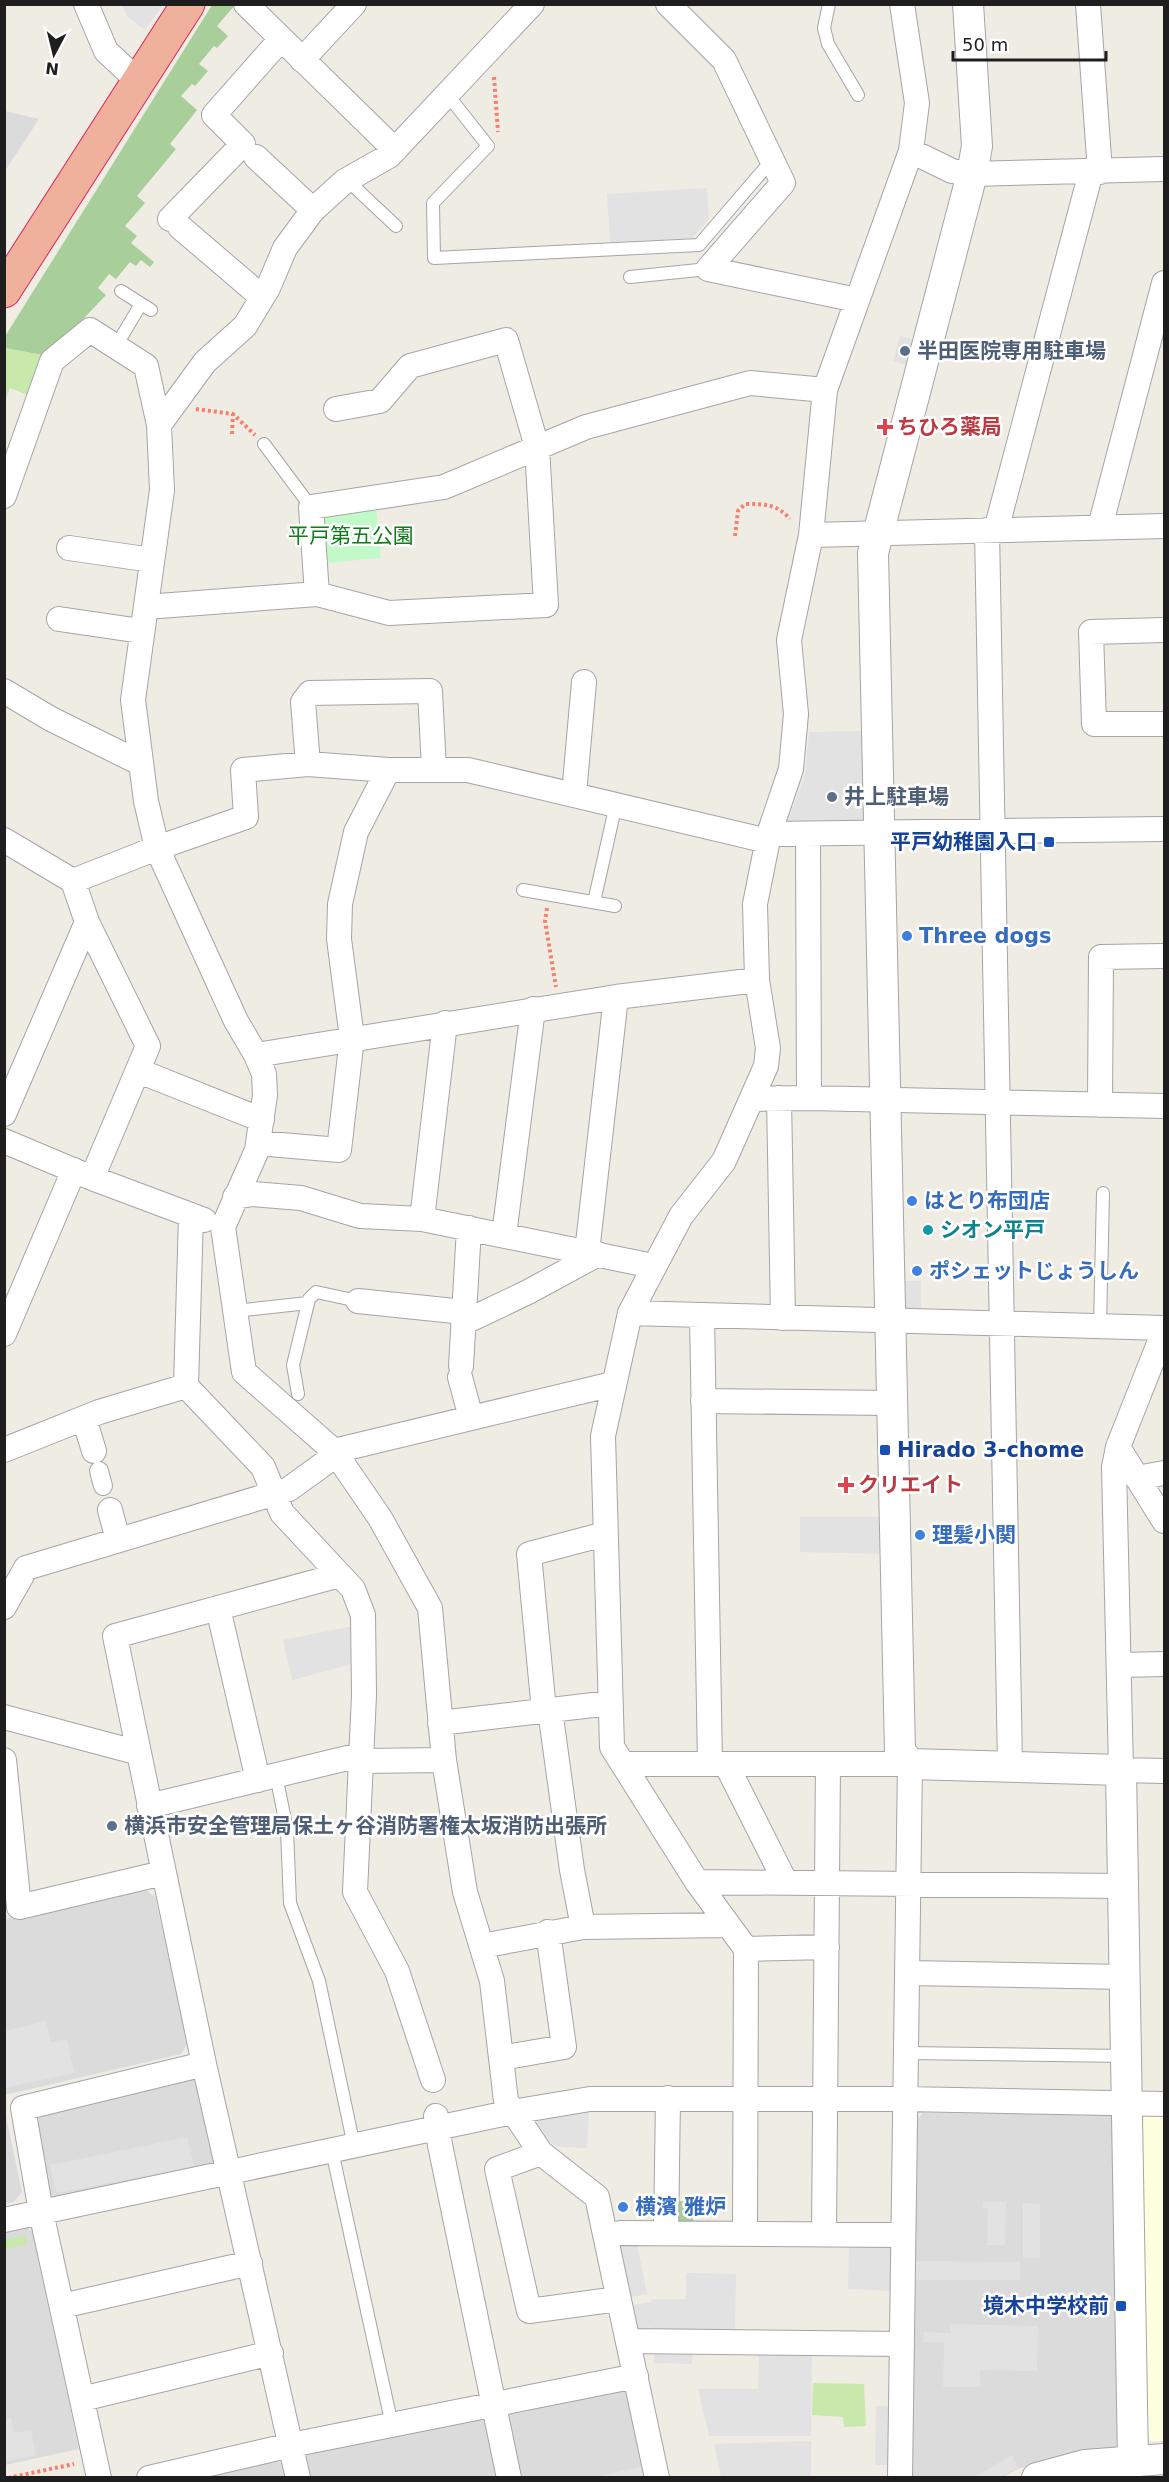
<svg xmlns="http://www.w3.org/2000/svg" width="1169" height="2482" font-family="'DejaVu Sans','Noto Sans JP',sans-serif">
	<rect width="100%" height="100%" fill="#efece4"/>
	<path fill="#dcdbdb" d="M5,111L39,119L5,171L4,111Z
		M146,1890L155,1897L188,2043L181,2054L5,2095L4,1919Z
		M200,2076L219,2164L56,2198L49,2193L34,2126L43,2112Z
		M4,2107L22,2192L14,2202L5,2204Z
		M923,2113L1113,2115L1118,2449L1020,2468L1003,2477L911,2478L916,2120Z
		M28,2228L32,2231L79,2449L5,2465L4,2233Z
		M625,2385L650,2477H518L505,2420L511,2408Z
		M479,2415L490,2421L502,2477H305L302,2464L307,2452Z
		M278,2461L286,2466L288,2478H199Z"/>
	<path fill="#feffde" d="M1148,2115H1164V2441H1151L1146,2435L1141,2119Z"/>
	<path fill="#c8e9ab" d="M4,348L48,356L32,397L10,388L5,401Z
		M25,2235L27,2244L5,2249V2240Z
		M813,2383L864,2384L866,2426L844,2427L843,2417L812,2415Z"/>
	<path fill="#a8ce9a" d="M212,5H235L217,26L228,36L217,48L214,46L199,64L208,71L195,86L192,84L181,96L197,110L170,144L176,149L137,196L145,203L125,226L137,236L131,243L154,262L150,267L141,260L136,266L130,262L116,279L109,274L98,288L106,295L48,356L5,348L4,338Z
		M676,2201H693V2223L681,2225L676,2221Z"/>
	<path fill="#c2f9c8" d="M376,509L381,558L325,563L320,521L327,513Z"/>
	<path fill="#e2e2e2" d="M122,5H163L145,30L127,16Z
		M707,188L709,219L692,238L610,242L607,194Z
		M900,336L917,340L910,366L893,361Z
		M865,731L867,819L861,824H787L805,775L809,732Z
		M902,1281H921V1312H908L902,1308Z
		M800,1517H884L885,1554L800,1552Z
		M358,1625L360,1662L292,1680L283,1640Z
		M46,2021L51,2042L67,2039L74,2073L5,2088V2031Z
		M589,2110L587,2148L557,2147L532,2127L538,2117Z
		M187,2137L194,2166L59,2193L56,2192L50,2165Z
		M983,2202H1006L1005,2245H987L988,2208H983Z
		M1023,2203L1040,2204V2258H1023Z
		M636,2239L647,2294L631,2297L619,2243Z
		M849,2241L891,2243L896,2291L848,2289Z
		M916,2261L1020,2262V2280H916Z
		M686,2273L736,2274L735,2336L651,2335V2327L640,2330L637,2328L633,2305L651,2302L652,2299H686Z
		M951,2324L1038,2326L1037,2371L980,2370V2387H943L944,2342H923L924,2332L950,2333Z
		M654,2348L693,2349L692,2364L654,2363Z
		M753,2350L812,2352L811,2436H709L698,2389H758L759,2357Z
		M876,2406H894L893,2465H875Z
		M11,2418L14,2433L31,2430L36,2455L5,2461V2419Z
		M811,2441V2477H721L714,2444Z
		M1012,2455L1018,2468L1000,2477H974Z
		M644,2466L647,2478H591Z"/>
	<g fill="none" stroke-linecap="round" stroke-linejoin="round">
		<defs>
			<path id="service" d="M829,4L824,28L828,44L858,95
				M447,94L488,146L433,203L434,258L699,245L772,160
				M347,180L396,226
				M630,277L708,269
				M121,291L151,310
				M116,346L141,304
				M264,444L311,507
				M523,890L615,906
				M594,902L616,804
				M244,1310L308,1303
				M1100,1326L1103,1193
				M298,1394L293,1365L309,1299L316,1292L358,1301
				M276,1775L287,1830L290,1903L319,1981L354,2146
				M907,2053L1126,2056
				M332,2151L392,2425"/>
			<path id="pedestrian" d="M99,1471L103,1486"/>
			<path id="minor" d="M86,4L106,51L137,80
				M246,4L395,150
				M668,4L724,60L783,183L708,269L857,300
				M1088,4L1100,172
				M302,60L354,4
				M911,151L952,171L972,174L1164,169
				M256,157L313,210
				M170,219L243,144L214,115L281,39
				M180,227L262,297
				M159,425L205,362L245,326L268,288L285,248L313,210L345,181L389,156L532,4
				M4,496L52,361L90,330L146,366L159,425L162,490L133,700L146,801L157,848L236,1021L256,1055L264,1074L265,1095L257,1150L223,1227L244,1372L334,1451L380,1518L430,1608L444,1760L465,1892L492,1981L506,2101L541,2153L597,2197L657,2478
				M1100,527L1164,283
				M987,530L1010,1765
				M996,530L1091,172
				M811,535L1164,526
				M69,548L152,560
				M317,594L311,507L444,487L586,427L750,383L825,390
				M146,607L317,594L389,613L546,605L537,447L506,340L410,366L380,401L336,409
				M59,619L141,631
				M1164,630L1091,632L1094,724H1164
				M4,691L51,719L140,763
				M308,764L303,702L310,693L430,691L434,769
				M574,794L584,682
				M769,834L1164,829
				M808,834L809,1098
				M4,840L73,881L87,922L148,1046L92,1178
				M73,881L157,848L246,817L243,770L308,764L388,770H468L768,841
				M256,1055L616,997L757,980
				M139,1071L262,1120
				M779,1098L783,1318
				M752,1099L809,1098L1164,1106
				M1100,1105L1101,957L1164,956
				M4,1114L87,922
				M4,1141L92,1178L204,1220
				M258,1143L339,1150L352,1038L339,939L340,904L356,832L388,770
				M235,1197L252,1194L301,1198L360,1216L422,1219L653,1266
				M191,1215L186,1386L263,1467L282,1513L353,1589L363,1615L364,1695L355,1892L397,1971L433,2080
				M422,1219L445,1023
				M504,1235L533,1009
				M587,1252L616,997
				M358,1301L464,1312
				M630,1313L1164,1328
				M702,1315L710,1764
				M463,1323L528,1292L598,1254
				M1164,1331L1118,1447L1114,1467L1121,1770L1164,1771
				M4,1334L74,1170
				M461,1366L469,1228
				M460,1377L471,1418
				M703,1401L892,1403
				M84,1418L94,1451
				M1118,1447L1164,1521
				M4,1450L99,1412L186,1386
				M334,1451L613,1384
				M1137,1478L1164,1473
				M110,1510L118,1540
				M4,1607L26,1568L289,1489L336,1455
				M218,1608L258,1780
				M1119,1665L1164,1664
				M550,1710L572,1870L583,1927
				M544,1711L529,1554L605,1534
				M4,1717L139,1753L204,2064L298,2478
				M440,1723L610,1703
				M139,1753L115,1636L340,1575
				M4,1760L19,1907L163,1873
				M360,1761L444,1760
				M623,1764H910L900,2478
				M726,1764L785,1881
				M149,1806L360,1755
				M697,1882L1124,1886
				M482,1946L583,1927L728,1925
				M746,1949L827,1947
				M909,1973L1126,1977
				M501,2058L564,2047L548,1932
				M436,2116L440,2145L509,2478
				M541,2153L497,2169L529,2311L618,2299
				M4,2220L512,2112L590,2099H905L1164,2104
				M620,2233L902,2235
				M666,2233L668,2098
				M745,2233L746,1949L697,1882L612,1747L603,1436L630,1313L681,1216L724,1161L766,1066L768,1048L757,980L755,904L769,834L791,769L796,714L789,640L811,535L825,390L911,151L917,103L902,4
				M824,2233L828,1764
				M62,2306L250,2263
				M630,2341L902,2344
				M82,2399L271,2353
				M99,2478L41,2212L23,2108L204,2064
				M149,2478L291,2445L636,2376"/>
			<path id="tertiary" d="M968,4L977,146L972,174L873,553L900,1751L910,1764L1121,1770L1133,2460
				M1037,2478L1085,2465L1164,2459"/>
			<path id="trunk" d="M4,291L188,4"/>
		</defs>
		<use href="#service" stroke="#a5a5a5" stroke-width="14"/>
		<use href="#pedestrian" stroke="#a5a5a5" stroke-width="20"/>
		<use href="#minor" stroke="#a5a5a5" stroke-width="26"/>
		<use href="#tertiary" stroke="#a5a5a5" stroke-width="32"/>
		<use href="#trunk" stroke="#d8265e" stroke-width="35"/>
		<path stroke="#f87f6d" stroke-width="4" stroke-dasharray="3 3" stroke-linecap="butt" d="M494,77L498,132
			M196,409L233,414L255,435
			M232,434L233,414
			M735,536L738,511L745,504C765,504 777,504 790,519
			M547,908L545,921L556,987
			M8,2478L74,2464"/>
		<use href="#service" stroke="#fff" stroke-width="12"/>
		<use href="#pedestrian" stroke="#fff" stroke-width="18"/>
		<use href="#minor" stroke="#fff" stroke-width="24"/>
		<use href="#tertiary" stroke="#fff" stroke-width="30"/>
		<use href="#trunk" stroke="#f0b19c" stroke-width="33"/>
	</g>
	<g fill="#5c6f8a" stroke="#fff" stroke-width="2">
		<circle cx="905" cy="351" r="6"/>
		<circle cx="832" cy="797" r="6"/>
		<circle cx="112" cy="1826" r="6"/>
	</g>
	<g fill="#e0444e" stroke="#fff" stroke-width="2">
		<path d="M882 418h6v6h6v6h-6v6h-6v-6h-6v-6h6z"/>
		<path d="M843 1476h6v6h6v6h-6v6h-6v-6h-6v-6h6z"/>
	</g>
	<g fill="#1a4fb4" stroke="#fff" stroke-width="2">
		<rect x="1043" y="836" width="12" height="12" rx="3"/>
		<rect x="879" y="1444" width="12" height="12" rx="3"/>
		<rect x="1115" y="2300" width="12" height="12" rx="3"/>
	</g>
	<g fill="#3f7fe0" stroke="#fff" stroke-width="2">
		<circle cx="907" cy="936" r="6"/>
		<circle cx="912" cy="1201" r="6"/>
		<circle cx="917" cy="1271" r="6"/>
		<circle cx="920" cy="1535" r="6"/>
		<circle cx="623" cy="2207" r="6"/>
	</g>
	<circle fill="#0f9aa8" stroke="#fff" stroke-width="2" cx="928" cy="1230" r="6"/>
	<g text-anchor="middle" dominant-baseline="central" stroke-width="5" stroke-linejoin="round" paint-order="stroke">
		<g font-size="21" font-weight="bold" fill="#4e5e75" stroke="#fff" text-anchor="start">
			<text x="917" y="351">半田医院専用駐車場</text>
			<text x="844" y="797">井上駐車場</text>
			<text x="124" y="1826">横浜市安全管理局保土ヶ谷消防署権太坂消防出張所</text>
		</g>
		<g font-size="21" font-weight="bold" fill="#be3a42" stroke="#fff" text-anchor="start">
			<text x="897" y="427">ちひろ薬局</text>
			<text x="858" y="1485">クリエイト</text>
		</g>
		<g font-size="21" fill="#0d7c19" stroke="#fff">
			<text x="351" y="536">平戸第五公園</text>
		</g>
		<g font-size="21" font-weight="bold" fill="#164399" stroke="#fff" text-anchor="end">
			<text x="1037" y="842">平戸幼稚園入口</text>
			<text x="897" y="1450" text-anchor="start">Hirado 3-chome</text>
			<text x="1109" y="2306">境木中学校前</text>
		</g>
		<g font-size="21" font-weight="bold" fill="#366cbe" stroke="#fff" text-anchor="start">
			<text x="919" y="936">Three dogs</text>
			<text x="924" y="1201">はとり布団店</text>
			<text x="929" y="1271">ポシェットじょうしん</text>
			<text x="932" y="1535">理髪小関</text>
			<text x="635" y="2207">横濱 雅炉</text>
		</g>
		<g font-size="21" font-weight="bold" fill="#0d838f" stroke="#fff" text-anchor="start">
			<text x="940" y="1230">シオン平戸</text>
		</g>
	</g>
	<rect width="1169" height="2482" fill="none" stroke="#1e1e1e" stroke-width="12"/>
	<g transform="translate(54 54) rotate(187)" stroke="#ffffff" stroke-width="4.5" paint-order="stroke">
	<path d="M0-4.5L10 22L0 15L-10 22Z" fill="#1e1e1e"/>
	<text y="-9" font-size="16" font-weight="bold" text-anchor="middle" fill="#1e1e1e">N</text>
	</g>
	<path d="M953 51v9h153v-9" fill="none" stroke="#1e1e1e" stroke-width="3"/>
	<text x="962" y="51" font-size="18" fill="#1e1e1e" stroke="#ffffff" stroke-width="4.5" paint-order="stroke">50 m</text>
</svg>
